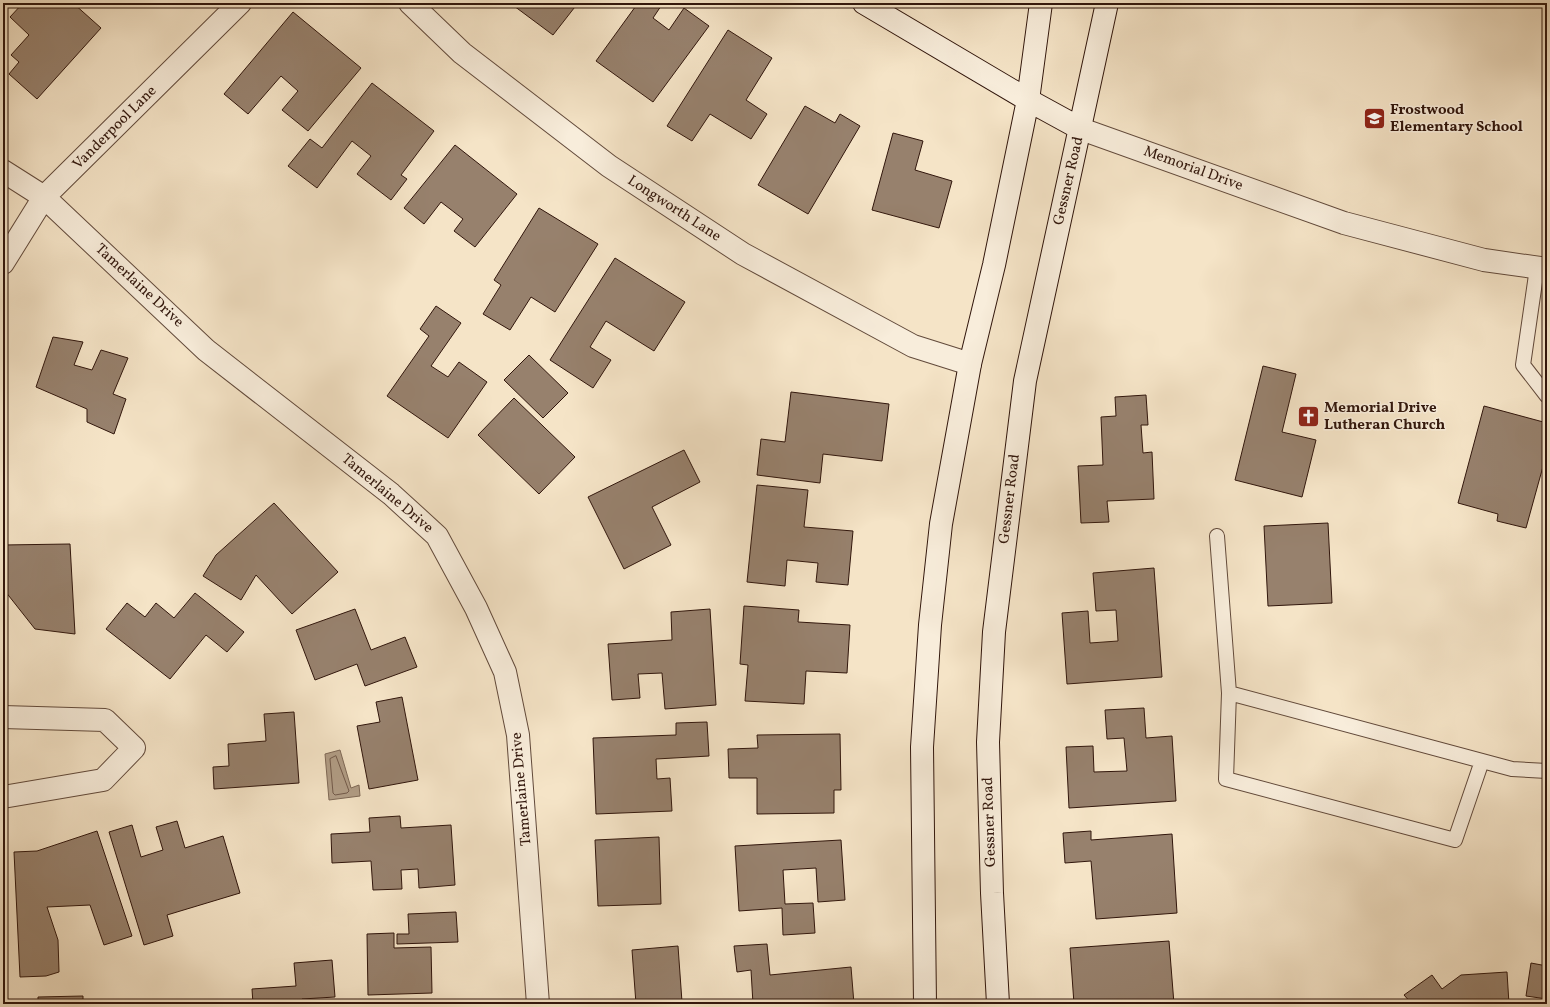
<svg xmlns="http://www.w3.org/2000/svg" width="1550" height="1007" font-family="Vollkorn,serif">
	<rect width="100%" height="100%" fill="#f5e4c7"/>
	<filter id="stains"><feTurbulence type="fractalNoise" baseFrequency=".005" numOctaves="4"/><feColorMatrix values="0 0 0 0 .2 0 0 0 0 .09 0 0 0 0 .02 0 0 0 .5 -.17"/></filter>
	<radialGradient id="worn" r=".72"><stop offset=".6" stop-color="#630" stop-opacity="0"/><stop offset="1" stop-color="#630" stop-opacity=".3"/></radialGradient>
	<path fill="#b29e87" stroke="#7e6856" d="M340,750L351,788L359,785L360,796L329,800L325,754Z"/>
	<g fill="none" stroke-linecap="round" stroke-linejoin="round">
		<path stroke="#725a4a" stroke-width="1" d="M336,756L349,791L347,793L335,795L333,793L330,759Z"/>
	</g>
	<path fill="#97816d" stroke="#31160c" d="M23,3H73L101,28L37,99L9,74L19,62L11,55L29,35L10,17Z
		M510,3H578L553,35Z
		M638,3H663L653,18L669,30L684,8L709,26L653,102L596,61Z
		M293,12L361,68L308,131L282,110L298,91L281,76L248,114L224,94Z
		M728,30L772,58L746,100L767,114L751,139L710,114L692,141L667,126Z
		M372,83L434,131L401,175L407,179L391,200L357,174L371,156L352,141L317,188L288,166L310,139L322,148Z
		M805,106L835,123L840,114L860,126L808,214L758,185Z
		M893,133L923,141L915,170L952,181L939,228L872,210Z
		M455,145L517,194L475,247L454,231L463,219L441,202L424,224L404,208Z
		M539,208L598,244L555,312L531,297L510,330L483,314L501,285L494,280Z
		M615,258L685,302L654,351L606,321L590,347L611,360L593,388L550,360Z
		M436,306L461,323L431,366L448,377L459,362L487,382L448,438L387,396L429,336L420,329Z
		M53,337L83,342L74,365L92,370L101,350L128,358L113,394L126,399L114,434L87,422V409L36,387Z
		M529,355L568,393L543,418L504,380Z
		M1263,366L1296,374L1282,432L1316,440L1302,497L1235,480Z
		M791,392L889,404L882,461L823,454L820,483L757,475L761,439L785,442Z
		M1146,395L1148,425H1141L1143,453L1152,452L1154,499L1107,501L1109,522L1081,523L1078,466L1103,465L1101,417L1116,416L1115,397Z
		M514,398L575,457L539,494L478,435Z
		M1484,406L1547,423V452L1526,528L1497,521L1498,514L1458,503Z
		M684,450L700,482L652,507L671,545L624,569L588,497Z
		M757,485L808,490L804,527L853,531L848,585L816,582L818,563L787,560L785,586L747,582Z
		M274,503L338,572L292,614L256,575L241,600L203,576L216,555Z
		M1328,523L1332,603L1268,606L1264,526Z
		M70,544L75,634L35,629L5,591L3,545Z
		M1154,568L1162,677L1067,684L1062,613L1088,611L1090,643L1118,641L1116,610L1096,611L1093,573Z
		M195,593L244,632L227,652L206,635L170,679L106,629L127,603L145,617L156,603L174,618Z
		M744,606L799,610L798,622L850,625L847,673L806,671L804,704L745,701L748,665L740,664Z
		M355,609L371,650L405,637L417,667L365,686L357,664L315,680L296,630Z
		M710,609L716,705L665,709L662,673L638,674L640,698L612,700L608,644L672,640L671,612Z
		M402,697L418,780L369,789L357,726L380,722L376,702Z
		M1144,708L1146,738L1172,736L1176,801L1069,808L1066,747L1093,746L1094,772L1127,771L1124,738L1107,739L1105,710Z
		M294,712L299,783L214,789L213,767L229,766L228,744L266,741L264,714Z
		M707,722L709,756L656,759L657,779L670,778L672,811L596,814L593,738L676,735V723Z
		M840,734L841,790H834V813L757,814V778H729L728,749L758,748L757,735Z
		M400,816L401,828L451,825L455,885L419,888L418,869L401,870L402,889L373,890L371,861L332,863L331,834L370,832L369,818Z
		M177,821L185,848L223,836L240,893L167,915L173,936L144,945L109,832L132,825L141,857L163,850L156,827Z
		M97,831L132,936L104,945L90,905L47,907L58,940L59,972L46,976L20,977L14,852L37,851Z
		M1091,831V840L1172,834L1177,913L1096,919L1091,861L1065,863L1063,833Z
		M659,837L661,904L598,906L595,840Z
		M841,840L845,900L818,902L816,868L783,870L785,904L813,903L815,933L783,935L782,908L739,911L735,846Z
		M456,912L458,942L397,944V934H409L408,914Z
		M394,933V948L431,947L432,993L368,995L367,934Z
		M1169,941L1174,1004H1074L1070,948Z
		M767,944L770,975L851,967L854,1004H753L751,970L737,972L734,946Z
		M678,946L682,1002L636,1004L632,950Z
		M332,960L335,997L302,999V1004H253L252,989L296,986L294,963Z
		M1531,963L1547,966V999L1526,996Z
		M1507,972L1509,1004H1412L1404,995L1432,975L1442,989L1461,975Z
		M83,996V1004H38V997Z
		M213,1001V1004H175Z"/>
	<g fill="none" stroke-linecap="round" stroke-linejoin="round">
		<defs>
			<path id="service" d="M1537,268L1523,365L1547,396
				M1217,536L1229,693L1226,779L1455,840L1482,761
				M1229,693L1512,769L1547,771"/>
			<path id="minor" d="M410,3L462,53L609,166L743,254L913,346L970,364
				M3,171L44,197L206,350L391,494L437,536L476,608L505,672L518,735L538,1004
				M3,263L44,197L240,3
				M3,717L105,720L134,748L103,780L3,797"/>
			<path id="tertiary" d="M1081,129L1344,223L1484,260L1547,269"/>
			<path id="secondary" d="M864,3L1028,100L1081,129
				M925,1004L922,747L930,625L941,524L970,364L994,265L1028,100L1041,3
				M998,1004L992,893L988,742L994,632L1025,381L1107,3"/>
		</defs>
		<use href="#service" stroke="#624a3b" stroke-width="16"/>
		<use href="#minor" stroke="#624a3b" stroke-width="24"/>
		<use href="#tertiary" stroke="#624a3b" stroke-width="24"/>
		<use href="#secondary" stroke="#31160c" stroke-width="24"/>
		<use href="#service" stroke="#f8eddb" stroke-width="14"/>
		<use href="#minor" stroke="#f8eddb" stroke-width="22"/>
		<use href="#tertiary" stroke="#f8eddb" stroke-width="22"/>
		<use href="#secondary" stroke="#f8eddb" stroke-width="22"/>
	</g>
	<defs>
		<symbol id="school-square" viewBox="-11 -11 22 22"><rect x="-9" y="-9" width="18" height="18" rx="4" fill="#8f2418" stroke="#f8eddb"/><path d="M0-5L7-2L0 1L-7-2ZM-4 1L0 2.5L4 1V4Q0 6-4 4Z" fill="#fff"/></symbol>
		<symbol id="church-square" viewBox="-11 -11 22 22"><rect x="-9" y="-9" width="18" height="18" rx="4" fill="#8f2418" stroke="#f8eddb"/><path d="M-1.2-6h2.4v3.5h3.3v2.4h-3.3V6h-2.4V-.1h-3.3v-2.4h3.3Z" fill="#fff"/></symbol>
	</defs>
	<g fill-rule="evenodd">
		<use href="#school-square" x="1362" y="106" width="25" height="25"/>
		<use href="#church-square" x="1296" y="404" width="25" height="25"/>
	</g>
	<g text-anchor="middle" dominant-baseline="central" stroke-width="3" stroke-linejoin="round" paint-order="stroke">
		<g font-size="15" font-weight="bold" fill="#31160c" stroke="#f8eddb" text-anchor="start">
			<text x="1390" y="110">Frostwood<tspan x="1390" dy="17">Elementary School</tspan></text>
			<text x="1324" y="408">Memorial Drive<tspan x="1324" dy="17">Lutheran Church</tspan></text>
		</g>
		<g font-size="15" fill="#31160c" stroke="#f8eddb">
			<text transform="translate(115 128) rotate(-45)">Vanderpool Lane</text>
			<text transform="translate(1193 169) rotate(20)">Memorial Drive</text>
			<text transform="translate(1069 181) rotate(-77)">Gessner Road</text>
			<text transform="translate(674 209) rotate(33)">Longworth Lane</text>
			<text transform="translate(139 286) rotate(43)">Tamerlaine Drive</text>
			<text transform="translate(387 494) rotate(40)">Tamerlaine Drive</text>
			<text transform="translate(1010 499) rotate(-83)">Gessner Road</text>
			<text transform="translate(522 789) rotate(-95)">Tamerlaine Drive</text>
			<text transform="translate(990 822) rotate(-92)">Gessner Road</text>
		</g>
	</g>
	<rect width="1550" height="1007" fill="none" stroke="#f5e4c7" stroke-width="16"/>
	<rect x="4" y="4" width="1542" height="999" fill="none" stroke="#31160c" stroke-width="2"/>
	<rect x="8" y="8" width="1534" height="991" fill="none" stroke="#31160c"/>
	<rect width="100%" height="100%" filter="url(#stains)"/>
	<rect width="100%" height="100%" fill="url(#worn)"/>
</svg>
